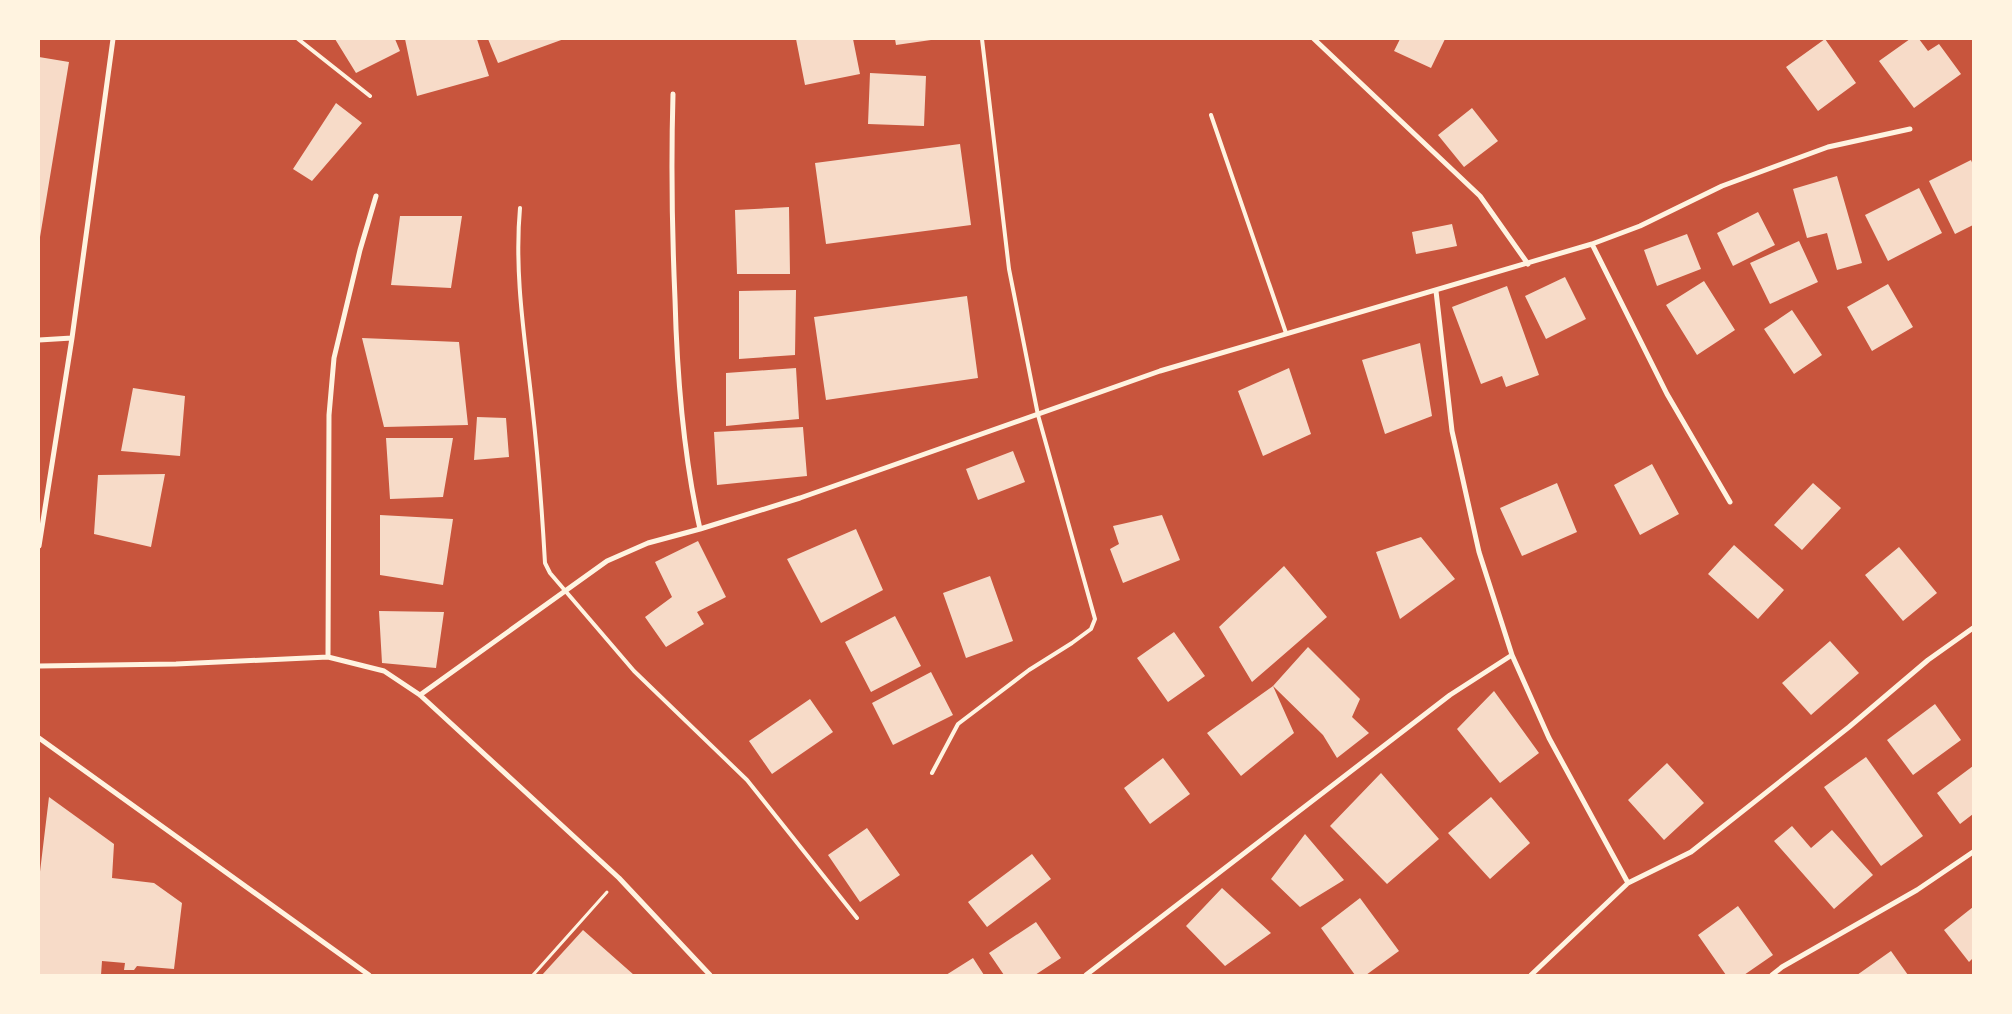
<svg xmlns="http://www.w3.org/2000/svg" width="2012" height="1014" font-family="'Crimson Pro',serif">
	<rect width="100%" height="100%" fill="#c8553d"/>
	<path fill="#f7dbc8" d="M335,39H395L400,51L356,73Z
		M405,39H477L489,76L417,96Z
		M488,39H564L498,63Z
		M796,39H853L860,74L805,85Z
		M895,39H931V40L896,45Z
		M1400,39H1445L1431,68L1394,51Z
		M1825,39L1856,83L1818,111L1786,67Z
		M1910,39H1919L1928,51L1939,44L1961,74L1914,108L1879,61Z
		M39,57L69,62L40,237L39,236Z
		M870,73L926,76L924,126L868,124Z
		M336,103L362,123L312,181L293,169Z
		M1472,108L1498,141L1464,167L1438,135Z
		M960,144L971,225L826,244L815,163Z
		M1971,160L1973,165V225L1955,234L1929,181Z
		M1837,176L1862,263L1837,270L1827,233L1807,238L1793,189Z
		M1919,188L1942,233L1888,261L1865,215Z
		M789,207L790,274H737L735,210Z
		M1758,212L1775,245L1733,266L1717,233Z
		M400,216H462L451,288L391,285Z
		M1452,224L1457,246L1416,254L1412,232Z
		M1687,234L1701,269L1657,286L1644,250Z
		M1799,241L1818,282L1770,304L1750,263Z
		M1565,277L1586,319L1546,339L1525,296Z
		M1704,281L1735,330L1697,355L1666,305Z
		M1888,284L1913,327L1872,351L1847,307Z
		M1507,286L1539,375L1506,387L1502,376L1481,384L1452,307Z
		M796,290L795,355L739,359V291Z
		M967,296L978,378L826,400L814,317Z
		M1792,310L1822,355L1794,374L1764,329Z
		M362,338L459,342L468,425L384,427Z
		M1420,343L1432,416L1385,434L1362,360Z
		M796,368L799,419L726,426V373Z
		M1289,368L1311,434L1263,456L1238,391Z
		M133,388L185,396L180,456L121,451Z
		M477,417L506,418L509,457L474,460Z
		M803,427L807,476L717,485L714,432Z
		M386,438H453L443,497L390,499Z
		M1013,451L1025,482L978,500L966,469Z
		M1652,464L1679,514L1640,535L1614,485Z
		M165,474L151,547L94,534L98,475Z
		M1557,483L1577,532L1522,556L1500,508Z
		M1813,483L1841,508L1802,550L1774,525Z
		M380,515L453,519L443,585L380,575Z
		M1162,515L1180,560L1123,583L1110,549L1119,544L1113,526Z
		M856,529L883,590L821,623L787,559Z
		M1421,537L1455,579L1400,619L1376,552Z
		M698,541L726,597L697,612L704,624L666,647L645,617L672,597L655,562Z
		M1734,545L1784,590L1758,619L1708,574Z
		M1899,547L1937,593L1903,621L1865,575Z
		M1284,566L1327,617L1252,682L1219,627Z
		M990,576L1013,641L966,658L943,593Z
		M379,611L444,612L436,668L382,663Z
		M895,616L921,666L871,692L845,642Z
		M1174,632L1205,676L1168,702L1137,658Z
		M1830,641L1859,673L1811,715L1782,683Z
		M1308,647L1360,699L1352,717L1369,733L1337,758L1323,735L1273,686Z
		M931,672L953,715L893,745L872,703Z
		M1273,686L1294,733L1241,776L1207,733Z
		M1494,691L1539,753L1500,783L1457,729Z
		M810,699L833,732L772,774L749,741Z
		M1935,704L1961,740L1913,775L1887,740Z
		M1866,757L1923,836L1881,866L1824,787Z
		M1163,758L1190,794L1150,824L1124,788Z
		M1667,763L1704,803L1664,840L1628,800Z
		M1973,766V814L1960,824L1937,793Z
		M1381,773L1439,839L1387,884L1330,826Z
		M49,797L114,844L112,878L154,883L182,903L174,969L137,966L134,970H124L125,963L102,961L101,975H39V880Z
		M1491,797L1530,843L1490,879L1448,833Z
		M1792,826L1811,848L1832,830L1873,875L1834,909L1774,841Z
		M867,828L900,875L860,902L828,855Z
		M1305,834L1344,880L1300,907L1271,879Z
		M1032,854L1051,879L987,927L968,902Z
		M1222,888L1271,933L1225,966L1186,926Z
		M1360,898L1399,951L1366,975H1355L1321,928Z
		M1738,906L1773,955L1744,975H1726L1698,935Z
		M1973,907V958L1969,962L1944,930Z
		M1036,922L1061,958L1035,975H1004L989,953Z
		M583,930L634,975H542Z
		M1891,951L1908,975H1857Z
		M973,958L984,975H946Z"/>
	<g fill="none" stroke-linecap="round" stroke-linejoin="round">
		<path stroke="#fff3e0" stroke-width="3" d="M533,975L607,892"/>
		<path stroke="#fff3e0" stroke-width="4" d="M298,39L370,96
			M1211,115L1286,333
			M520,208C514,274 525,339 532,404C538,457 542,510 545,563L550,573L634,671L747,780L857,918
			M932,773L958,724L1029,670L1072,643L1091,629L1095,619L1038,415L1009,269L982,39"/>
		<path stroke="#fff3e0" stroke-width="5" d="M1314,39L1480,196L1528,264
			M673,94C671,163 672,231 675,299C677,376 683,454 700,529
			M1592,244L1667,394L1730,502
			M1436,291L1452,431L1479,552L1512,655L1549,738L1628,883
			M39,340L72,338
			M39,546L72,338L113,39
			M328,657L329,415L334,358L360,250L376,196
			M39,666L176,664L328,657L384,671L420,695L619,878L710,975
			M420,695L607,561L648,543L700,529L800,498L1160,371L1592,244L1640,226L1722,186L1828,147L1910,129
			M39,738L369,975
			M1086,975L1450,695L1512,655
			M1531,975L1628,883L1691,852L1849,727L1928,660L1973,628
			M1772,975L1782,967L1917,890L1973,852"/>
	</g>
	<rect width="2012" height="1014" fill="none" stroke="#fff3e0" stroke-width="80"/>
</svg>
